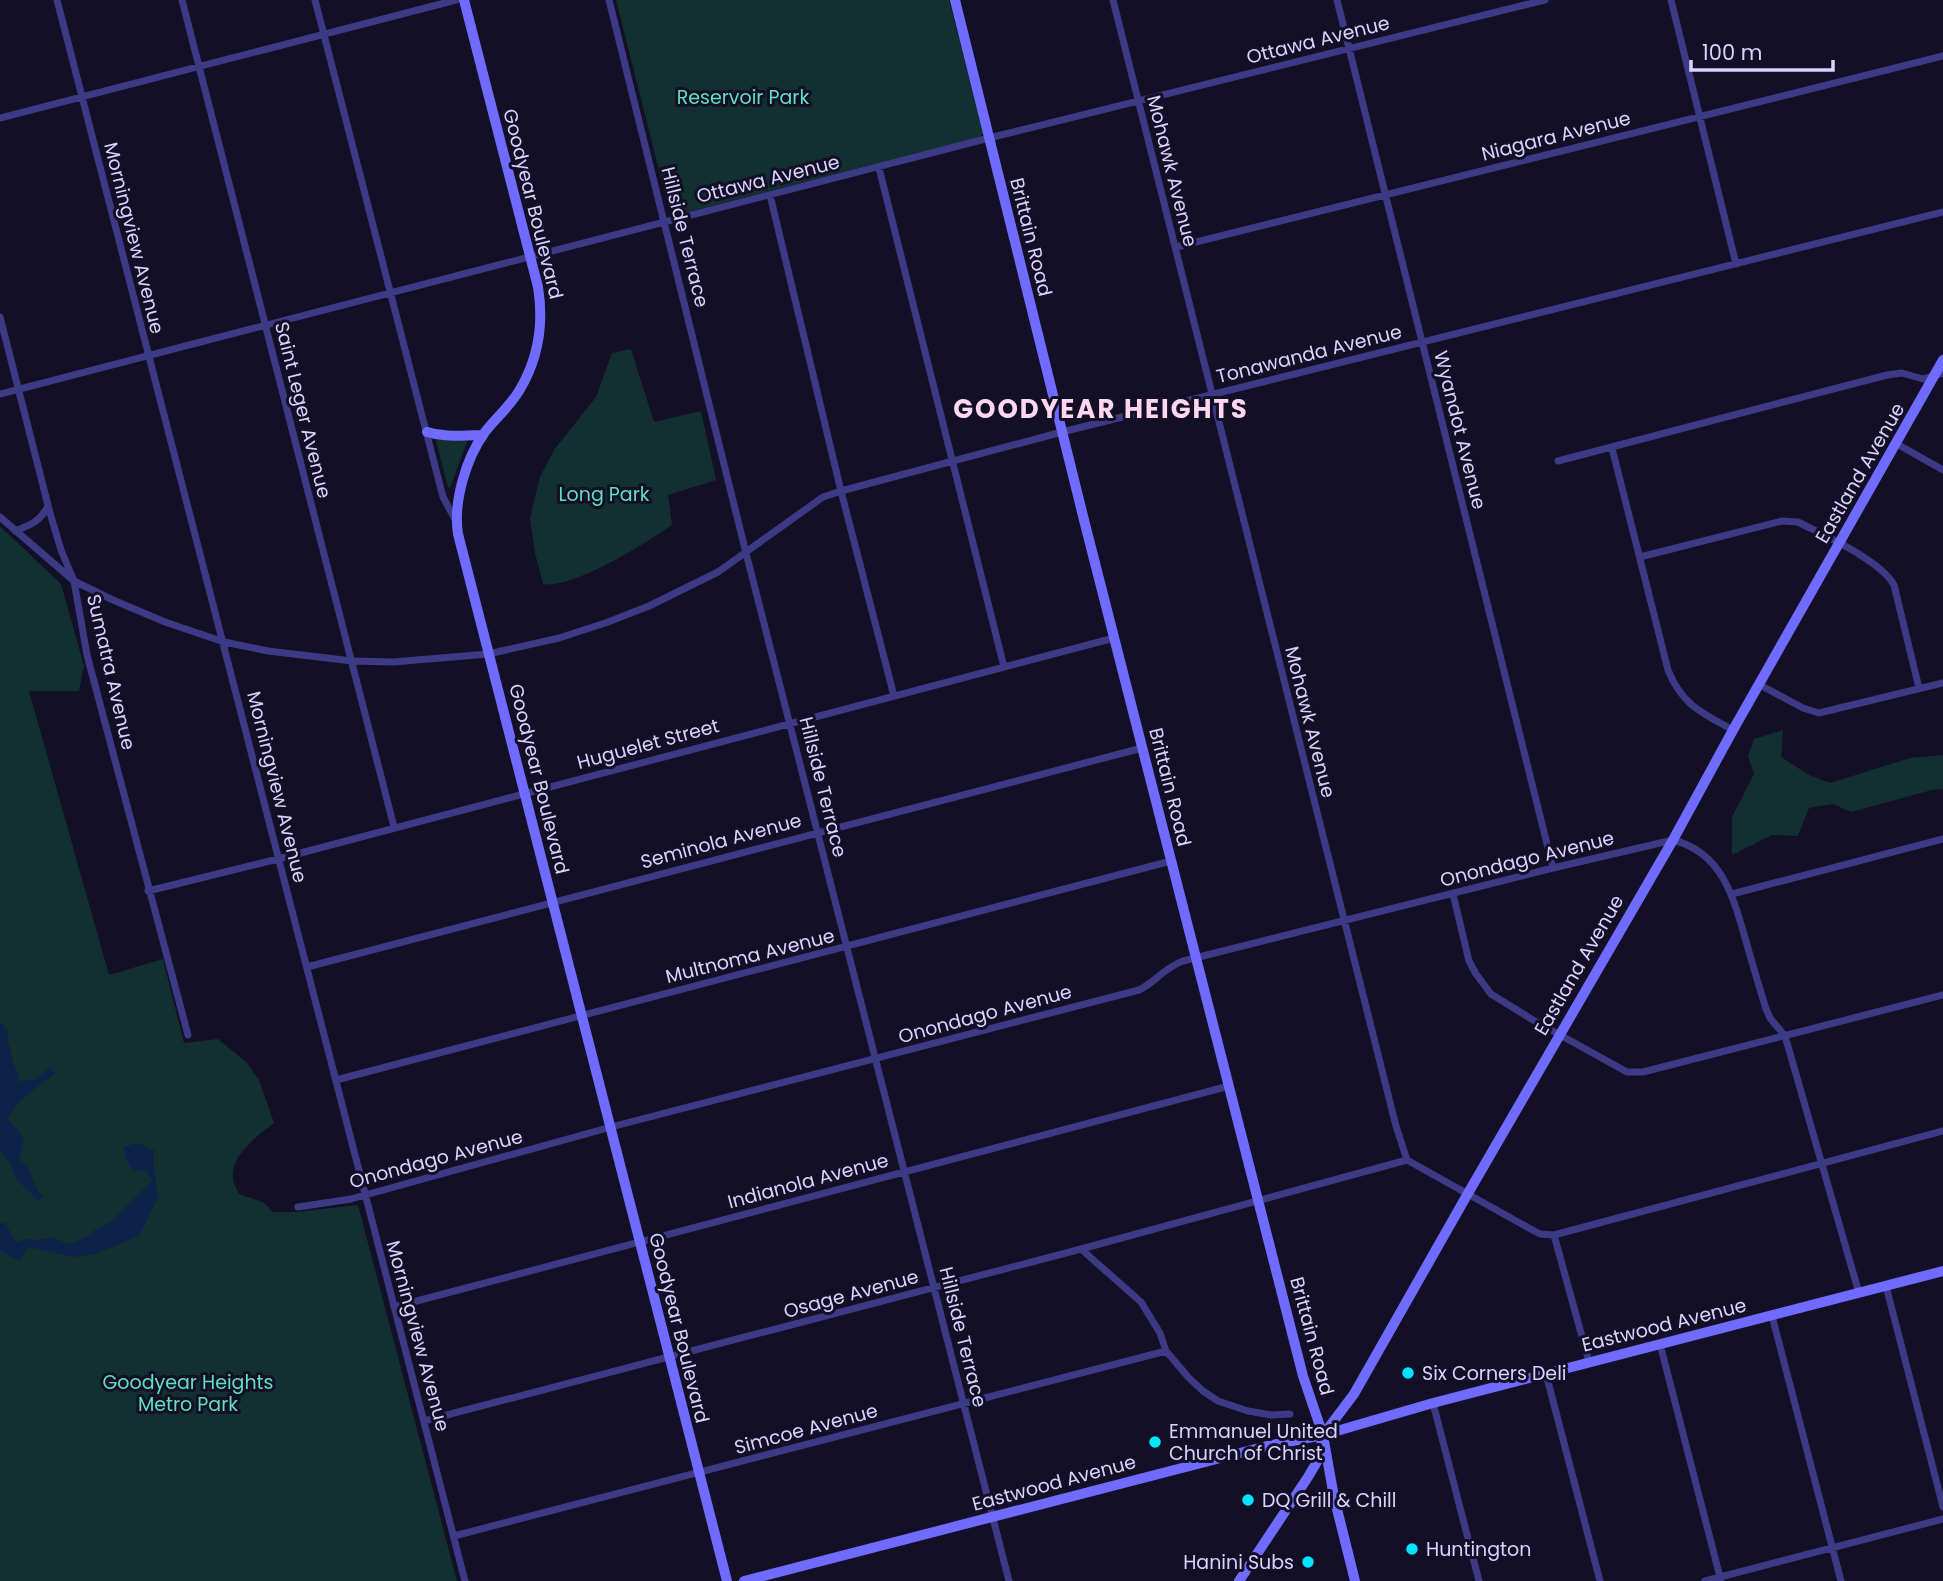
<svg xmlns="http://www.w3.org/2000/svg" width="1943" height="1581" font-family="Poppins,sans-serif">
	<rect width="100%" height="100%" fill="#130f26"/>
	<path fill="#12302f" d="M616,0H949L983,133L980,137L677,215L668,206Z
		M631,349L654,422L701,411L716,480L668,495L672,525C646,543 574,589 543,584L535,553L530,518L540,477L554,450L596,397L612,353Z
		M438,438L448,441L466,440L467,442L450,488L448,487L436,441Z
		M0,526L61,584L84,666L79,691H29L109,975L163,959L184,1043L218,1039L246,1062L259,1080L274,1123C258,1135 230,1156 233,1178C233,1183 237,1189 239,1194L263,1202L273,1212H295L358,1205L457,1581H0Z
		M1783,730L1781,757L1809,775L1830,783L1910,758L1943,755V789L1932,790L1851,812L1833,804L1809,808L1798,836L1772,835L1732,855V817L1754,774L1748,756L1754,739Z"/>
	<path fill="#0c2248" d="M0,1022L9,1032L7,1041C13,1052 11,1064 19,1074L16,1081L35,1080L49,1068L55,1073L19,1102L7,1118L17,1129L24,1140L19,1159L28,1167L38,1191L43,1196L39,1201L16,1179L10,1162L0,1150Z
		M138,1143L154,1150L153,1160L158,1198L139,1236L95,1254L73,1257L28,1247L20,1261L0,1251V1223H5L16,1242L27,1239L38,1240L50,1237L69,1244L87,1237L94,1230L111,1222L152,1181L147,1171H134L126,1160L124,1147Z"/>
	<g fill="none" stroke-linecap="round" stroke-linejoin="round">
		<path stroke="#3d3a85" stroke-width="7" d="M57,0L465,1581
			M182,0L394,827
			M315,0L443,497L456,521
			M609,0L746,553L1009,1581
			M1113,0L1396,1126L1407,1160L1527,1227L1540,1234L1554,1235L1943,1131
			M1337,0L1553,868
			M1671,0L1736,264
			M0,118L456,0
			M879,168L1004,667
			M770,195L841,491L894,696
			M1176,247L1943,56
			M0,317L50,513L61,550L74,581L87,655L188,1035
			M0,394L989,138L1545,0
			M1897,444L1943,470
			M1612,448L1668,670C1682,705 1702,713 1733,730
			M1558,461L1887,375L1902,373L1923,379L1943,373
			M0,517L74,581L113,600L165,622L224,642L268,651L352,661L393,662L488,654L559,638L608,622L649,606L718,572L823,497L841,491L1062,432L1943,212
			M15,531C30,525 41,521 48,506
			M1640,557L1782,521L1798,522L1806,526C1830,538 1882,562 1894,585L1919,688
			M1760,685L1803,708L1819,713L1943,683
			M148,891L278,859L1114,638
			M1453,894L1469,961L1476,974L1491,994L1533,1020L1627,1072H1643L1943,995
			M1732,894L1943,839
			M307,967L1142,748
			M336,1080L1171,861
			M298,1207L351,1199L611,1127L1139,990C1156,982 1165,967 1183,961L1553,868L1673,840C1723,853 1733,897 1746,941C1752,963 1759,986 1766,1009L1770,1018L1785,1036L1859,1293
			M1554,1235L1589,1362
			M1081,1249L1141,1302L1160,1333L1166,1351L1189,1378L1203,1391L1218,1401L1248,1411L1271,1415L1290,1414
			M1886,1286L1943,1507
			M394,1307L1229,1086
			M1772,1316L1841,1581
			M1660,1344L1721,1581
			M1546,1374L1600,1581
			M1433,1403L1479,1581
			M424,1421L1081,1249L1407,1160
			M454,1536L1166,1351
			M1705,1581L1943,1519"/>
		<path stroke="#6f6bff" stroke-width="10" d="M464,0L538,287C544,324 539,358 519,391C510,406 496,418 485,432C466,458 453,502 458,534L727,1581
			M955,0L1085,524L1303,1376L1323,1435L1334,1497L1355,1581
			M427,432C446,438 463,435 483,435
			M744,1581L1267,1446L1323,1435L1433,1403L1943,1271
			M1239,1581L1308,1477L1318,1460L1323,1435L1354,1394L1467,1195L1673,840L1733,730L1943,360"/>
	</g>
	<g fill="#00e5ff" stroke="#130f26" stroke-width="2.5">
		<circle cx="1408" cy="1373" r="7"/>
		<circle cx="1155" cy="1442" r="7"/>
		<circle cx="1248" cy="1500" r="7"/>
		<circle cx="1412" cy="1549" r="7"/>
		<circle cx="1308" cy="1562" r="7"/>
	</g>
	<g text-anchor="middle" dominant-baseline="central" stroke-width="6" stroke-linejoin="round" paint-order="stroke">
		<g font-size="19" fill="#d9d4ff" stroke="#130f26">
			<text transform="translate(1318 40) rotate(-14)">Ottawa Avenue</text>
			<text transform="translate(1556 136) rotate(-14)">Niagara Avenue</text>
			<text transform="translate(1172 171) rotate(76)">Mohawk Avenue</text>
			<text transform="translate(768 179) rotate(-14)">Ottawa Avenue</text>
			<text transform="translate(533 204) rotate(76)">Goodyear Boulevard</text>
			<text transform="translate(685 237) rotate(76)">Hillside Terrace</text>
			<text transform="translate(1031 237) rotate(76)">Brittain Road</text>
			<text transform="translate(134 238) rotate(76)">Morningview Avenue</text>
			<text transform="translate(1309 354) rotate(-14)">Tonawanda Avenue</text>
			<text transform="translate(303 410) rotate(76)">Saint Leger Avenue</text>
			<text transform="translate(1460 430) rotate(76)">Wyandot Avenue</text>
			<text transform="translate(1860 473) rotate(-60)">Eastland Avenue</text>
			<text transform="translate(111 672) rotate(77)">Sumatra Avenue</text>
			<text transform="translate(1310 722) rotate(76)">Mohawk Avenue</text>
			<text transform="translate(648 744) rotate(-15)">Huguelet Street</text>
			<text transform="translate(539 779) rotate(76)">Goodyear Boulevard</text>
			<text transform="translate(277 787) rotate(76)">Morningview Avenue</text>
			<text transform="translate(823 787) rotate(76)">Hillside Terrace</text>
			<text transform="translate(1170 787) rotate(76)">Brittain Road</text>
			<text transform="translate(721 841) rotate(-15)">Seminola Avenue</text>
			<text transform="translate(1527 859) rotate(-14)">Onondago Avenue</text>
			<text transform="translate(750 956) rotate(-14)">Multnoma Avenue</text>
			<text transform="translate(1579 965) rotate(-60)">Eastland Avenue</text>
			<text transform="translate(985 1014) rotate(-15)">Onondago Avenue</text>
			<text transform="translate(436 1159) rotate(-15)">Onondago Avenue</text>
			<text transform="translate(808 1181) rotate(-15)">Indianola Avenue</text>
			<text transform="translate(851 1294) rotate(-15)">Osage Avenue</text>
			<text transform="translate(1664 1325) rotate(-14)">Eastwood Avenue</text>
			<text transform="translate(679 1328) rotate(76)">Goodyear Boulevard</text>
			<text transform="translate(418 1336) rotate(75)">Morningview Avenue</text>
			<text transform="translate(1312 1336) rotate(75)">Brittain Road</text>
			<text transform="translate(963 1337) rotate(76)">Hillside Terrace</text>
			<text transform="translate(806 1429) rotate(-15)">Simcoe Avenue</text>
			<text transform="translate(1054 1483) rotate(-15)">Eastwood Avenue</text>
		</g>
		<g font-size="19" fill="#5fe0c0" stroke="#130f26">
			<text x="743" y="97">Reservoir Park</text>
			<text x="604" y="494">Long Park</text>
			<text x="188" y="1382">Goodyear Heights<tspan x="188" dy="22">Metro Park</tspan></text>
		</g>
		<g font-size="19" fill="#d9d4ff" stroke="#130f26" text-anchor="start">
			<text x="1422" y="1373">Six Corners Deli</text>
			<text x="1169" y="1431">Emmanuel United<tspan x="1169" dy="22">Church of Christ</tspan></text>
			<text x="1262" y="1500">DQ Grill &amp; Chill</text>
			<text x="1426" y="1549">Huntington</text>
			<text x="1294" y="1562" text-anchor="end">Hanini Subs</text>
		</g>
		<g font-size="26" font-weight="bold" letter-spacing="2" fill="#ffd6f0" stroke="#130f26">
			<text x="1101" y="409">GOODYEAR HEIGHTS</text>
		</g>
	</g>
	<path d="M1691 60v10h142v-10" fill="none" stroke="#d9d4ff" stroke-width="3.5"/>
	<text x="1702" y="60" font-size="21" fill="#d9d4ff" stroke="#130f26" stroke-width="5" paint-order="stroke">100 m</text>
</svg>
